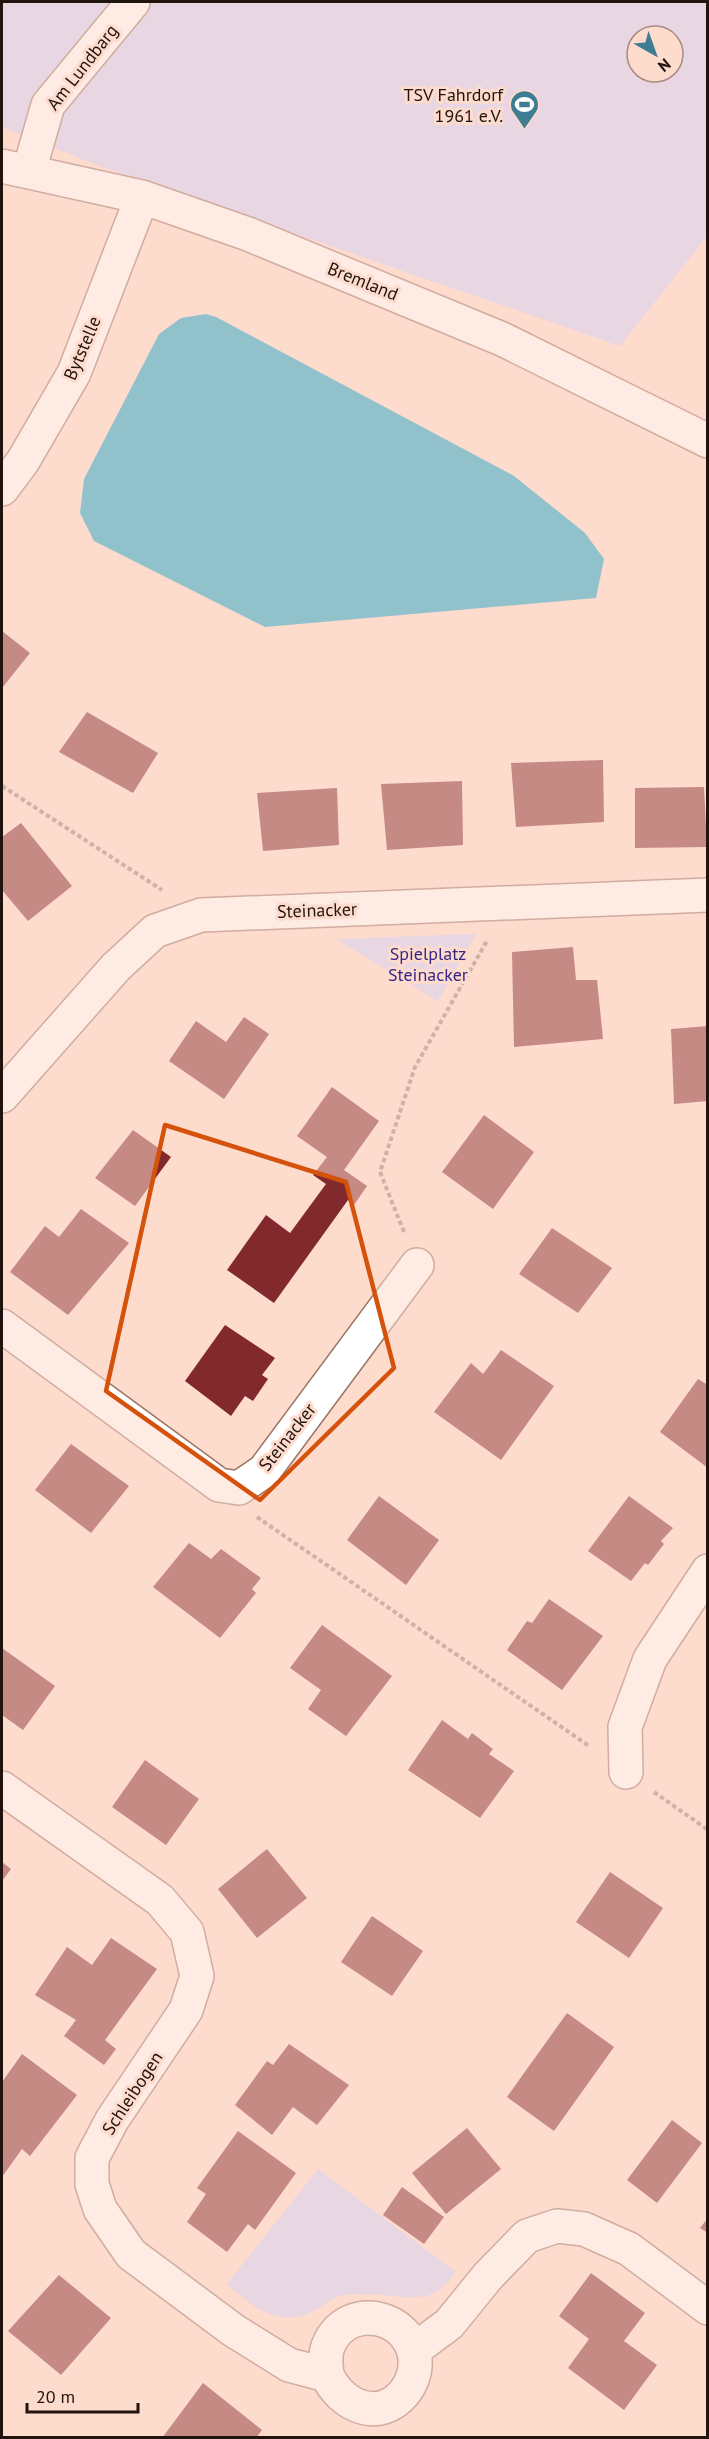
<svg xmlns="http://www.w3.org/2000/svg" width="709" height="2439" font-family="'PT Sans',sans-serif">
	<rect width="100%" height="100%" fill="#fddbcd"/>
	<path fill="#ced1fc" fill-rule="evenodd" d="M2,2H707V236L620,346L102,167L2,127ZM637,36H673V72H637Z
		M476,934L438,1001L336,939Z
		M318,2169L456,2272C449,2280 442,2290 432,2294C410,2303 369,2289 340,2296C334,2297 329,2301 324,2305C309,2315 295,2320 277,2316C257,2312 241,2296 227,2284Z"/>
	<path fill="#0fa4c9" d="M206,314L216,317L514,476L585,533L604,559L596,598L265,627L94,541L80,513L84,479L159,334L181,318Z"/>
	<path fill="#81292c" d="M2,631L30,653L2,688Z
		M87,712L158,753L133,793L59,752Z
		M603,760L604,822L516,827L511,763Z
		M462,781L463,845L387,850L381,784Z
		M704,787L707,847L635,848V788Z
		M337,788L339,845L263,851L257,793Z
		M21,823L72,886L28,921L2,890V837Z
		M573,947L576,980H597L603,1039L514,1047L512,952Z
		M244,1017L269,1034L224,1099L169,1061L196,1021L226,1042Z
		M708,1026V1101L674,1104L671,1029Z
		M332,1087L379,1121L344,1170L367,1186L354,1205L348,1200L274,1303L227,1270L266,1215L290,1233L326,1184L313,1175L327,1157L297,1136Z
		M484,1115L534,1152L493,1209L442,1172Z
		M133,1130L171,1157L135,1206L95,1178Z
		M81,1209L129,1243L68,1315L10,1272L45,1226L59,1237Z
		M552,1228L612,1268L578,1313L519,1274Z
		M225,1325L275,1358L262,1375L268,1379L253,1401L245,1396L231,1416L185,1381Z
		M501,1350L554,1386L501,1460L434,1412L471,1363L483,1374Z
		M698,1379L708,1385V1468L660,1432Z
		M71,1444L129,1486L91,1533L35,1490Z
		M379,1496L439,1540L406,1585L347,1540Z
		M629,1496L673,1528L661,1541L664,1544L648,1565L645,1563L631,1581L588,1551Z
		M189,1543L211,1559L221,1549L261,1578L252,1589L256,1593L220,1638L153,1587Z
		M549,1599L603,1636L562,1690L507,1650L527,1621L532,1623Z
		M322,1625L392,1676L346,1736L308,1709L321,1690L290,1668Z
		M2,1648L55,1686L23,1730L2,1715Z
		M442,1720L468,1739L472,1733L493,1749L489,1754L514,1771L480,1818L408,1770Z
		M145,1760L199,1799L166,1845L112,1807Z
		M267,1849L307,1898L257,1938L218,1889Z
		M2,1862L11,1869L2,1881Z
		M610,1872L663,1908L629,1958L576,1922Z
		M372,1916L423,1951L392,1996L341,1962Z
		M111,1938L157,1969L105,2040L116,2049L104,2065L64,2036L76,2020L35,1995L67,1947L92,1965Z
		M567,2013L614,2047L554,2131L507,2097Z
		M289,2044L349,2085L317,2125L293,2107L272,2135L235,2105L267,2061L273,2065Z
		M22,2054L77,2095L30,2156L22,2149L2,2177V2082Z
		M672,2120L702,2143L657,2203L627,2180Z
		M467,2128L501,2169L446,2214L412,2173Z
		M238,2131L296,2173L255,2230L248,2224L227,2252L187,2222L206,2194L197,2188Z
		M402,2187L444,2217L424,2244L383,2215Z
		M708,2218V2233L700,2228Z
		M591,2273L645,2313L624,2341L657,2365L624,2410L568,2368L589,2339L559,2316Z
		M59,2275L111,2318L61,2375L8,2331Z
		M203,2383L262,2430L256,2438H162Z"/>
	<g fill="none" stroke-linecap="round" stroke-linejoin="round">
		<defs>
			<path id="minor" d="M2,166L142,197L248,234L502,339L708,441
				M29,171L48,105L133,2
				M2,489L23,461L74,373L142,197
				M2,1096L116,967L155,931L201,915L708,895
				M2,1326L219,1485L239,1488L264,1471L417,1265
				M626,1772L625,1727L650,1659L708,1571
				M2,1788L160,1900L187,1932L197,1976L186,2010L112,2120L92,2158V2184L100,2209L131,2254L233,2330L289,2365L327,2375C341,2406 379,2423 404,2393C412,2383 416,2371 415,2359C411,2315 348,2301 329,2344C324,2354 326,2365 327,2375
				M414,2350L449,2324L488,2276L527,2236L557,2226L584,2229L629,2249L708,2308"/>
		</defs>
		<use href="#minor" stroke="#9b7566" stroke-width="36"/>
		<path stroke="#998076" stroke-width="4" stroke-dasharray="4.5 3" stroke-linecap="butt" d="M2,786L162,890
			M404,1232L380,1172L415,1067L488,939
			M257,1517L589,1746
			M654,1792L708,1830"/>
		<use href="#minor" stroke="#fff" stroke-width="33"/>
	</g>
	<path d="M0 0H709V2439H0ZM165,1125L346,1182L394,1368L260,1500L106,1391Z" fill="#fddbcd" fill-opacity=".55" fill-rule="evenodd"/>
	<path fill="none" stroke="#d4520c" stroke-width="4.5" stroke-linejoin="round" d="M165,1125L346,1182L394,1368L260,1500L106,1391Z"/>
	<defs>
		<symbol id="stadium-pin" viewBox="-11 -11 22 30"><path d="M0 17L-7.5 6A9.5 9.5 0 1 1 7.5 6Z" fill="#3e7d92" stroke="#fddbcd"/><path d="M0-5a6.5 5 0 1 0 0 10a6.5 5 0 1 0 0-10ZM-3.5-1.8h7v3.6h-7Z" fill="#fff"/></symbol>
	</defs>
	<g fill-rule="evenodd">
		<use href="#stadium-pin" x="508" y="88" width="33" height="45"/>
	</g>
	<g text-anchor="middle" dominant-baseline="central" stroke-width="6" stroke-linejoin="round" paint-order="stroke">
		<g font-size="18" fill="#21130d" stroke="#fddbcd">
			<text transform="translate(82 67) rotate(-52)">Am Lundbarg</text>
			<text transform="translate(363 281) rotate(22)">Bremland</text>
			<text transform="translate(82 348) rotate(-67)">Bytstelle</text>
			<text transform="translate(317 910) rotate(-2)">Steinacker</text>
			<text transform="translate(287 1437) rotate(-52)">Steinacker</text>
			<text transform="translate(132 2093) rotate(-57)">Schleibogen</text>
		</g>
		<g font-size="18" fill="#21130d" stroke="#fddbcd" text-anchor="end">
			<text x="503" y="94">TSV Fahrdorf<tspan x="503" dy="21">1961 e.V.</tspan></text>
		</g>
		<g font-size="18" fill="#362888" stroke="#fddbcd">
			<text x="428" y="953">Spielplatz<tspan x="428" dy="21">Steinacker</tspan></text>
		</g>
	</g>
	<rect width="709" height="2439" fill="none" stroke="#21130d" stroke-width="6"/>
	<g transform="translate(655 54) rotate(140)"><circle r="28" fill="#fddbcd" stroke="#a58b80" stroke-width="1.5"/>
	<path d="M0-4.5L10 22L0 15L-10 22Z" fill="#3e7d92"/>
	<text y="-9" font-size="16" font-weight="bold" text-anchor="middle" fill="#21130d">N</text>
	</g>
	<path d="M27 2403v9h111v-9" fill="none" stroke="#21130d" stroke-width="3"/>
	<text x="36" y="2403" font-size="18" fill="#21130d" stroke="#fddbcd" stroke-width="4.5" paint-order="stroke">20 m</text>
</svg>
